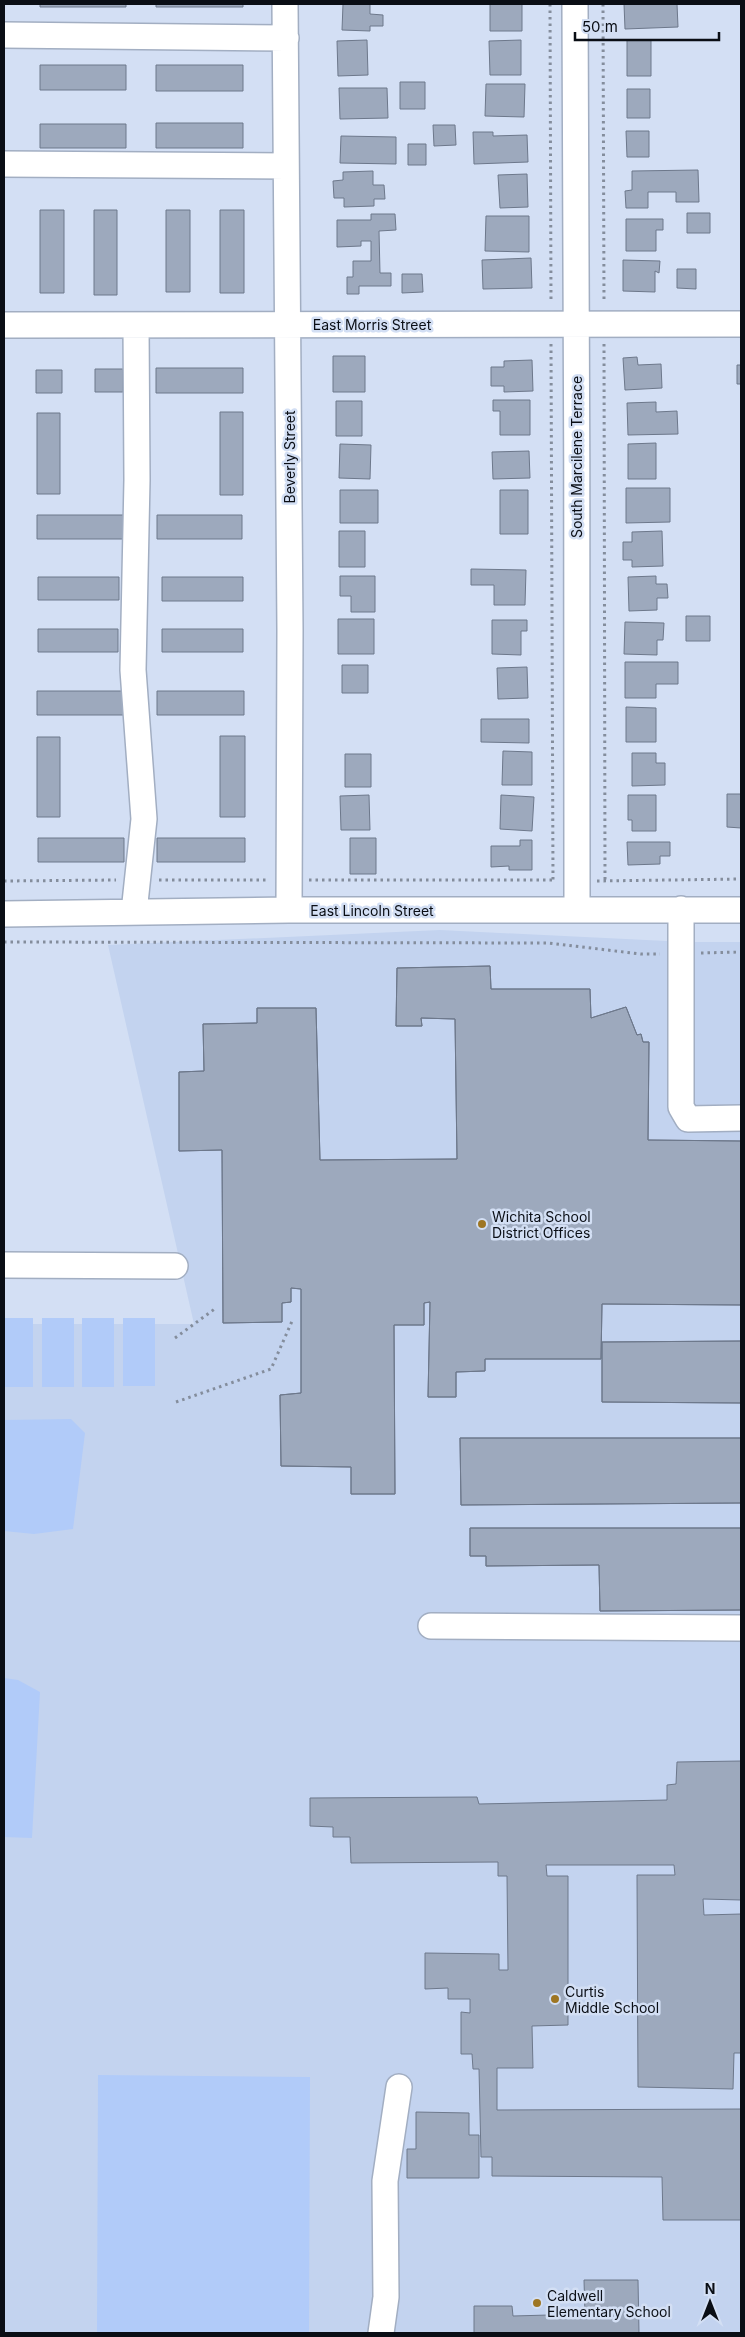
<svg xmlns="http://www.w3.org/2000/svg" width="745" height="2337" font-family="Inter,sans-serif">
	<rect width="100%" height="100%" fill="#d3dff4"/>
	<path fill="#c3d3ef" d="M440,930L687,942H741V2333H4V1324H194L108,945Z"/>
	<path fill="#b1cbf9" d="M4,1318H33V1387H4Z
		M42,1318H74V1387H42Z
		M82,1318H114V1387H82Z
		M123,1318H155V1386H123Z
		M71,1419L85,1433L73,1529L34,1534L4,1531V1420Z
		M4,1678L18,1680L40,1692L32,1838L4,1837Z
		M98,2075L310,2077L309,2333H97Z"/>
	<path fill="#9da9bd" stroke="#6d788b" d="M40,4H126V7H40Z
		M156,4H243V7H156Z
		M343,4H370V14L383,15V26H370V31L342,30Z
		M490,4H522V31H490Z
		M624,4H677L678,27L625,29Z
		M367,40L368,75L338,76L337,41Z
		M521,40V75H490L489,41Z
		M627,40H651V76H627Z
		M40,65H126V90H40Z
		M156,65H243V91H156Z
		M400,82H425V109H400Z
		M486,84H525L524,117L485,116Z
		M339,88H387L388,118L340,119Z
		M627,89H650V118H627Z
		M156,123H243V148H156Z
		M40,124H126V148H40Z
		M433,125H455L456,145L434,146Z
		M626,131H649V157H627Z
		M473,132H493V136L527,135L528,162L474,164Z
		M341,136L396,137V164L340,163Z
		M408,144H426V165H408Z
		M698,170L699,202H676V192H648V208H626L625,191L632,190V171Z
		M373,171V185H384L385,199H374V206L344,207V198H334L333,181L343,180V172Z
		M527,174L528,207L500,208L498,175Z
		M40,210H64V293H40Z
		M94,210H117V295H94Z
		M166,210H190V292H166Z
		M220,210H244V293H220Z
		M687,213H710V233H687Z
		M371,214H395L396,230L379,231L380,273H391V286H359V294H347V277H353V261H371V241H361V246L337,247V220H371Z
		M486,216H529V252L485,251Z
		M626,219H663V230H656V251H626Z
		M531,258L532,288L483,289L482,260Z
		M623,260L660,261L659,273L655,271V292L623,291Z
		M677,269H696V289L677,288Z
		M402,274H422L423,292L402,293Z
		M333,356H365V392H333Z
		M637,357L638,365L661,364L662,388L625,390L623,358Z
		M532,360L533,391L504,392V386H491V367H504V361Z
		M737,365H741V384H737Z
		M156,368H243V393H156Z
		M95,369H123V392H95Z
		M36,370H62V393H36Z
		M493,400H530V435H500V411H493Z
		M336,401H362V436H336Z
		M656,402V412L677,411L678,434L628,435L627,403Z
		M220,412H243V495H220Z
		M37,413H60V494H37Z
		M656,443V479H628V444Z
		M340,444L371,445L370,479L339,478Z
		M529,451L530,478L493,479L492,452Z
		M626,488H670V522L626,523Z
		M340,490H378V523H340Z
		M500,490H528V534H500Z
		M37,515H124V539H37Z
		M157,515H242V539H157Z
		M339,531H365V567H339Z
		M662,531L663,566L632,567V560H623V542H632V532Z
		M471,569L526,570L525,605H494V585H471Z
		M340,576H375V612H351V596H340Z
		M656,576V584H667L668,598H657V610L629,611L628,577Z
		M38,577H119V600H38Z
		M162,577H243V601H162Z
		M686,616H710V641H686Z
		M338,619H374V654H338Z
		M492,620H527V631H521V655L492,654Z
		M625,622L664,623L663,640H657V655L624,654Z
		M38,629H118V652H38Z
		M162,629H243V652H162Z
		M625,662H678V684H656V698H625Z
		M342,665H368V693H342Z
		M527,667L528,698L498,699L497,668Z
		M37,691H124V715H37Z
		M157,691H244V715H157Z
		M626,707L656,708V742H626Z
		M481,719H529V743L481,742Z
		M220,736H245V817H220Z
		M37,737H60V817H37Z
		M503,751L532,752V785H502Z
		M632,753H656V763H665V785L632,786Z
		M345,754H371V787H345Z
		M727,794H741V828L727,827Z
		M369,795L370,830H341L340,796Z
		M501,795L534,797L532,831L500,829Z
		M628,795H656V831H632V820H628Z
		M38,838H124V862H38Z
		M157,838H245V862H157Z
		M350,838H376V874H350Z
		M520,840H532V870H509V866L491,867V846H520Z
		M627,842H670V856H660V864L628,865Z
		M490,966L491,989H590L591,1018L626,1007L637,1035L641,1034L643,1042H649L648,1140L741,1141V1305L602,1304L601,1359H485V1371L456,1372V1397H428L430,1302L424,1303V1325H394L395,1494H351V1467L281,1466L280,1395L301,1393V1289L291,1288V1302L282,1303V1322L223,1323L222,1150L179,1151V1072L204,1071L203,1024L257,1023V1008H316L320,1160L457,1159L455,1019L421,1018L422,1026H396L397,968Z
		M490,966L491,989H590L591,1018L626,1007L637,1035L641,1034L643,1042H649L648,1140L741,1141V1305L602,1304L601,1359H485V1371L456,1372V1397H428L430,1302L424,1303V1325H394L395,1494H351V1467L281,1466L280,1395L301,1393V1289L291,1288V1302L282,1303V1322L223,1323L222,1150L179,1151V1072L204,1071L203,1024L257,1023V1008H316L320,1160L457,1159L455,1019L421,1018L422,1026H396L397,968Z
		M741,1341V1403L602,1402V1342Z
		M741,1341V1403L602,1402V1342Z
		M460,1438H741V1503L461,1505Z
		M460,1438H741V1503L461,1505Z
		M470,1528H741V1610L600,1611L599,1565L486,1566V1556H470Z
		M470,1528H741V1610L600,1611L599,1565L486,1566V1556H470Z
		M741,1761V1900L703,1899L704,1915L741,1914V2053H734L733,2089L638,2087L637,1875H675L674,1865H546L547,1876H568V2025L532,2026L533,2068H497V2110L741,2109V2220H663L662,2177L492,2176V2157H481L479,2069H473L472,2054H461V2012L470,2013V1999H448V1988L425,1989V1953L499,1954V1970H508L507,1876H498V1862L351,1863L350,1837H333V1827L310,1826V1798L477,1797L479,1804L667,1800V1785L676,1784L677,1762Z
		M416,2112L469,2113V2135H479V2178H407V2149H416Z
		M584,2280H638L639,2333H474V2306H512L513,2316L585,2314Z"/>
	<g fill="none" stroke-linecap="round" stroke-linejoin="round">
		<defs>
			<path id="minor" d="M285,4L290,630L289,910
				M575,4C575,306 579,607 577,909
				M4,35L286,38
				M4,164L286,166
				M4,325L741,324
				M681,909V1107L688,1119L741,1118
				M134,912L144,819L133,670L137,480L136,325
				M4,914L289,910H741
				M4,1265L175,1266
				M431,1626L741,1628
				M381,2333L386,2297L385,2181L399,2087"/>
		</defs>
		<use href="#minor" stroke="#a2aec2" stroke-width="28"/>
		<path stroke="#848d9c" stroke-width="3" stroke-dasharray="2.5 4" stroke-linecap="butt" d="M550,4L551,303
			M603,4L604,303
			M551,344L553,880
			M604,344L605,881
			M159,880H268
			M309,880H553
			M4,881L116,880
			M597,881L741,879
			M4,942L548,943L641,954H660
			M701,953L741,952
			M175,1338L216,1308
			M176,1402L271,1369L293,1319"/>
		<use href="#minor" stroke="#fff" stroke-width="25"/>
	</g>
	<g fill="#9e7623" stroke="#d3dff4" stroke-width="2">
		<circle cx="482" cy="1224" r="5"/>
		<circle cx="555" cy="1999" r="5"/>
		<circle cx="537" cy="2303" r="5"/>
	</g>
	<g text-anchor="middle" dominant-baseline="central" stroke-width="5" stroke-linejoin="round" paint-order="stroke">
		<g font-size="14" fill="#0a0e15" stroke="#d3dff4">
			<text x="372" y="324">East Morris Street</text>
			<text transform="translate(289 457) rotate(-90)">Beverly Street</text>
			<text transform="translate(576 457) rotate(-90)">South Marcilene Terrace</text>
			<text x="372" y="910">East Lincoln Street</text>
		</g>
		<g font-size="14" fill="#0a0e15" stroke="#d3dff4" text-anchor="start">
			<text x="492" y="1216">Wichita School<tspan x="492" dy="16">District Offices</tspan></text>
			<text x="565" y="1991">Curtis<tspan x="565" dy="16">Middle School</tspan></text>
			<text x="547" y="2295">Caldwell<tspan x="547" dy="16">Elementary School</tspan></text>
		</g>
	</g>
	<rect width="745" height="2337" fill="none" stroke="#0a0e15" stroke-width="10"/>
	<g transform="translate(710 2302)" stroke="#d3dff4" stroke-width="4" paint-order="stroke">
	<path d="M0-4L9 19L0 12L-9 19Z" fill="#0a0e15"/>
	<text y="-8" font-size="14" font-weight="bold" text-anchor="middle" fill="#0a0e15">N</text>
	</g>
	<path d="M575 32v8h144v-8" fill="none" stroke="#0a0e15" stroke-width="2.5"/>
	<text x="582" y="32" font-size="15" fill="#0a0e15" stroke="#d3dff4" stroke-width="4" paint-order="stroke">50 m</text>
</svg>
